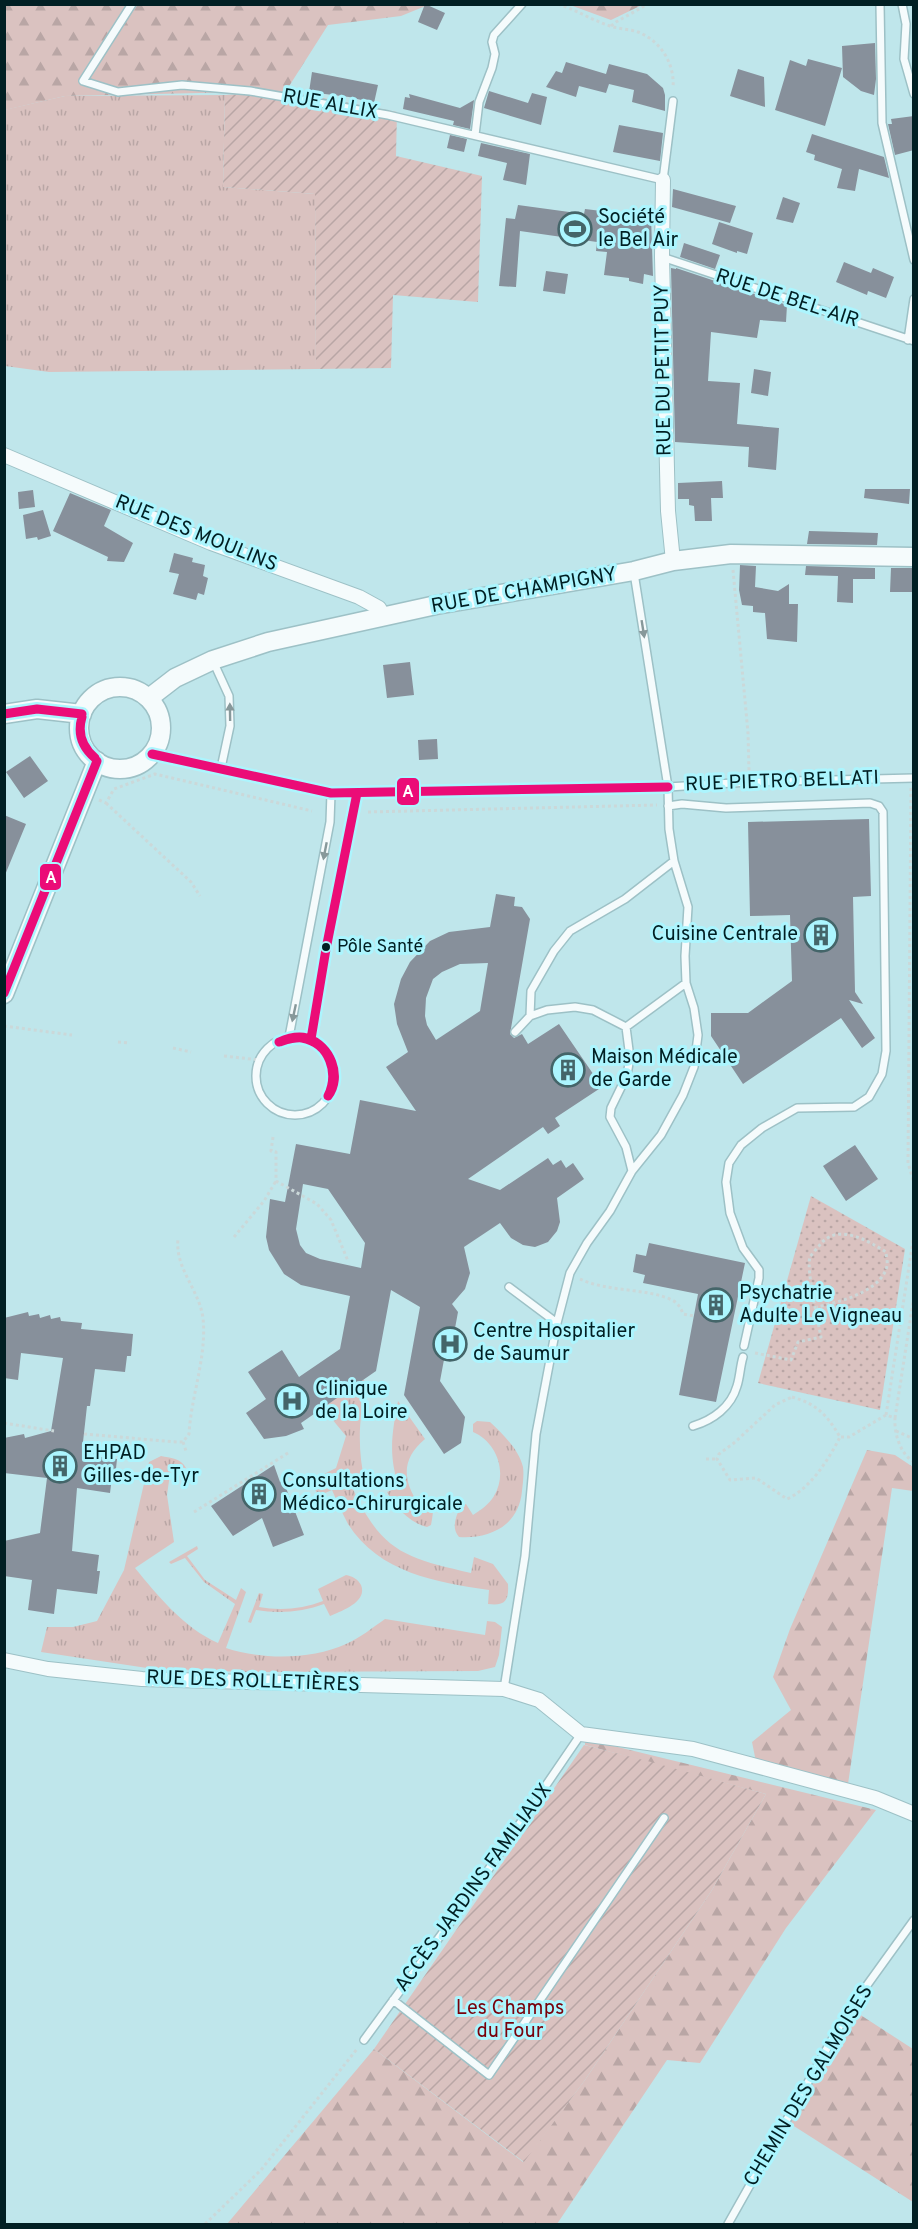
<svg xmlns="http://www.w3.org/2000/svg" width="918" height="2229" font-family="Overpass,sans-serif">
	<defs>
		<pattern id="grass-tufts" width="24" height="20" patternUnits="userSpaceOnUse" patternTransform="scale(1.5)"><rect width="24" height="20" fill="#dac2c0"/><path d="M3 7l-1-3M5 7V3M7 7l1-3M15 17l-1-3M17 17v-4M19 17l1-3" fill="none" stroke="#b9a6a5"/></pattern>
		<pattern id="forest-firs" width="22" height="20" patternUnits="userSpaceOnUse" patternTransform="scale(1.5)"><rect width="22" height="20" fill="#dac2c0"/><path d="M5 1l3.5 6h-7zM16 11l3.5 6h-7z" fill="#b9a6a5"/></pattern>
		<pattern id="park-dots" width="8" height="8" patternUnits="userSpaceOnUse" patternTransform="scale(1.5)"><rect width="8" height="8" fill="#dac2c0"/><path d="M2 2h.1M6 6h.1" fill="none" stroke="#b9a6a5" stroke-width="1.8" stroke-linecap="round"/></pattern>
		<pattern id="garden-furrows" width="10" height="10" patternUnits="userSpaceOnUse" patternTransform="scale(1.5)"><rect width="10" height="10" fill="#dac2c0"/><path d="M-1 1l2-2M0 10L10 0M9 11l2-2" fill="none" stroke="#b9a6a5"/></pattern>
	</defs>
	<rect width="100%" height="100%" fill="#bfe6eb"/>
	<path fill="url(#grass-tufts)" d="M225,95L223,187L315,194L316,369L49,372L5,366L4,110L65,96Z
		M363,1379L366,1383C359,1420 357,1447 365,1483L353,1489C382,1553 407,1558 471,1573L474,1557L493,1564L508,1584C509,1601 505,1606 488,1604L489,1590C436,1582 379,1573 348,1524C342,1513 337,1501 332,1490L318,1496L315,1489L316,1478L336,1468L346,1436L322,1407Z
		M398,1401L425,1439C402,1458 402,1479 418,1503L428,1497C435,1505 433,1514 431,1525L427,1527C409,1523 395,1506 387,1492L399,1487C388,1455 392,1433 398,1401Z
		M477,1421L490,1422C503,1434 519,1450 523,1467C524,1474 523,1483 522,1491C519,1525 491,1539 459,1537C451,1528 456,1517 460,1507L466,1504L473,1515C481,1510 489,1504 494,1496C508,1473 497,1442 473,1432V1424Z
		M161,1456C170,1458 181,1458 186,1468L171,1467L167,1495L174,1542L135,1568C158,1596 184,1628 218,1643L235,1604L204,1582L185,1558L171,1564L169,1562L197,1546L198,1549L187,1556L205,1580L236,1600L241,1588L246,1592L226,1648C262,1660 311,1660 346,1644C360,1638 372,1628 385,1619L485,1635L487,1621L495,1622L502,1627L499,1655L495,1667L478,1671L244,1672L147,1668L41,1652L47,1627H73L97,1621L124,1570L149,1462Z
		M346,1575C352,1576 358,1579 361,1585C368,1602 341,1611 330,1616L324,1604C303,1612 279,1614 256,1610L251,1623L248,1622L259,1593L263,1594L259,1607C280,1611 303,1609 323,1601L318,1589Z"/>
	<path fill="url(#forest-firs)" d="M4,5H428L401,16L328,25L286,91L65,96L5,110Z
		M570,5H642L611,20Z
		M867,1450L895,1455L913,1467V1491L892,1488L848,1784L756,1762L752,1742L791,1710L773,1677L790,1629Z
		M585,1739L876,1810L786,1928L700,2063L667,2060L557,2224H227L374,2049L523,2162L585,2080L712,1890L766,1794L585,1745Z
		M859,2014L913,2049V2202L786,2121Z"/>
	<path fill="url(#park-dots)" d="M811,1196L905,1249L880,1410L758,1383Z"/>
	<path fill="url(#garden-furrows)" d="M286,91L397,112L396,156L482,176L478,302L393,295L391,368L316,369L315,194L223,187L225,95Z
		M584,1745L655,1763L766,1794L712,1890L585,2080L524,2162L374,2049Z"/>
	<path fill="#87909b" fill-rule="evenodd" d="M425,4L445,13L437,30L418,22Z
		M875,43L876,79L874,95L861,91L843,77L842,46Z
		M808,59L842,68L825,126L775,110L790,60L806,66Z
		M566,62L606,74L609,64L647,74L663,88L665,95V111L632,102L634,90L609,84L606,93L579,86L576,97L546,87L556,71L562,73Z
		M738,69L764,77L765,107L730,96Z
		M312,72L378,85L374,103L349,97L309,92Z
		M489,91L528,103L532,93L547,97L541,125L484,108Z
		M409,94L460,108L474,100L470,129L453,125L454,121L403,109L405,97L410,98Z
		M914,116V150L895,155L888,124H892L891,119Z
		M619,125L663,133L660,161L613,152Z
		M812,134L884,157L889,178L859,169L855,191L837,188L842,169L814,160L815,155L806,152Z
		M450,135L467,139L464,152L447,148Z
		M481,143L530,154L526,185L503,180L507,163L478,156Z
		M673,189L736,206L730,223L672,207Z
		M783,197L800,203L793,223L776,219Z
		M518,205L584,214L585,209L651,217L653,276L644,274L643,284L629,281V278L604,275L607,252L596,251L597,242L520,231L516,287L499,286L506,218L515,219Z
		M719,222L753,233L747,254L737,251V253L712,244Z
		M684,243L720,255L715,269L680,257Z
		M844,262L871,273L873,268L894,277L886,298L868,291L867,295L836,282Z
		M671,268L676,269V268L787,305L786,322L760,320L757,338L711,332L708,381L740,383L737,424L779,428L776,470L748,467L749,447L675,442Z
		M546,271L568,274L565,294L543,291Z
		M754,369L771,372L768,396L751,393Z
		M722,481L723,498H711L712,521H695L694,506L689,505V499H678V483Z
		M865,489H910L909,504L864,498Z
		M33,490L35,507L19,509L18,492Z
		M70,493L111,510L104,526L133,543L124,562L107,561L108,557L53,531Z
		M43,510L51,536L38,540L37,537L26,539L23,515Z
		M809,531L878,533L877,545L807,544Z
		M174,553L193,558L192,562L205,565L203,576L208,578L204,595L198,593L196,600L173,594L179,574L169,572Z
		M740,565L756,566L755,587L778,591L789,584V604H798L797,642L767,639L765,613L753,612V606L742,605L739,590Z
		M806,566L875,568V579H853V603L837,602L838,576L805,575Z
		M891,568H914V592H890Z
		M410,662L414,695L387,698L383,665Z
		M437,739L438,759L419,760L418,740Z
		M30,756L48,781L24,798L6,772Z
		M4,815L26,824L5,875H4Z
		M869,819L871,896L853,897L855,992L863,1004L849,1000L875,1038L862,1048L841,1018L743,1084L711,1036V1013H748L792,981L790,915L750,916L748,822Z
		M496,894L515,897L514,906L522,907L530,919L510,1034L514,1038L522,1034L528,1044L559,1024L602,1087L555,1118L560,1126L548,1134L543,1127L468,1179L500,1190L548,1158L553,1165L561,1160L566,1168L573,1163L584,1179L557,1198L560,1222L557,1231L548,1242L535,1247L523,1245L511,1238L500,1223L464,1247L470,1273L465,1289L452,1304L458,1312L451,1350L446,1349L440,1381L465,1417L461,1443L444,1454L404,1395L420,1307L391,1290L376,1371L301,1423L304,1429L286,1436L264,1439L246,1413L266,1399L248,1372L282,1350L299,1377L340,1349L350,1296L301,1285L284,1274L269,1250L266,1237L270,1199L285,1202L296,1144L350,1154L360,1100L416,1111L386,1067L408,1052L397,1024L394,1004L401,979L410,962L430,941L449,932L490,927ZM488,963L480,1011L436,1040L427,1025L425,1016L426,998L433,979L442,972L460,964ZM303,1184L328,1189L365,1243L361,1268L320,1259L306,1253L300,1245L296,1229Z
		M855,1145L878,1179L846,1201L823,1166Z
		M649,1243L745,1263L716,1402L679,1395L698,1294L643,1283L645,1275L633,1272L636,1254L646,1256Z
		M28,1312L29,1316L39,1314L40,1318L50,1315L51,1319L60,1317L61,1321L82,1323L81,1329L133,1334L131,1356H127L125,1372L95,1369L90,1406H87L82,1451L100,1453V1457L117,1459L115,1478L112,1477L110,1493L77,1488L72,1551L99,1555L97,1571H100L97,1594L57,1589L54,1614L28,1610L32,1580L4,1576V1541L40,1533L47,1478L4,1473V1438L24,1434L25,1438L51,1431L63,1358L21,1353L18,1380L4,1378V1318Z
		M274,1465L280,1482L283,1480L304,1535L273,1547L262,1518L233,1536L211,1506Z"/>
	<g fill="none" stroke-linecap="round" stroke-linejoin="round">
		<defs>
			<path id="service" d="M132,4L83,81L118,92L182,85L250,91L388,115L663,180L673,101
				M880,4L882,123L914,260
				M902,4L906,24L904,59L914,94
				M475,135L479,102L492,68L495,54L492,42L494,35L522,4
				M662,257L914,341
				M908,340L914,299
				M213,661L229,696L230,726L221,768
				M152,754L331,793L668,787L749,782L914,778
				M668,806L682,804L726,808L870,803L879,806L883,812L886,1051L882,1074L869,1097L854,1107L797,1108L762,1128L741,1145L729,1163L726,1182L730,1213L743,1248L759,1270V1278L744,1346
				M530,1016L531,991L554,951L570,931L625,899L674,861
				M626,1027L630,1058L627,1075L611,1108L610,1117L626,1147L632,1171
				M515,1032L530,1016L547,1010L575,1007L593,1010L626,1027L686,983
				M289,1037L330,822L331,793
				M256 1076a39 39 0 1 1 78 0a39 39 0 1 1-78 0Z
				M311,1039L326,949L357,793
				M509,1287L557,1323
				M693,1426C713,1420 731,1407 737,1386C740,1377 740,1367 743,1357
				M504,1689L525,1556L536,1434L557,1323L570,1273L587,1243L610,1211L632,1171L661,1135L683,1095L694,1067L698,1035L694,1008L686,983L685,956L688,907L674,861L669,829L668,787L634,573
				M393,2000L489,2075L664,1818
				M364,2040L482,1879L581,1734
				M728,2224L847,2013L914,1920"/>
			<path id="minor" d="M663,180L662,257L668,511L673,561
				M4,455L211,543L359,597L379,608L384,617
				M4,1660L48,1669L142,1679L504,1689L539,1700L581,1734L693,1749L875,1798L914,1814"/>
			<path id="tertiary" d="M79 728a41 41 0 1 1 82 0a41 41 0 1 1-82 0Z
				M149,698L175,678L213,660L268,642L436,605L634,571L673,561L731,554L914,557
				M4,714L37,709L82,714
				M4,994L97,761"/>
		</defs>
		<use href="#service" stroke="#9dc1c6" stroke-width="10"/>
		<use href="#minor" stroke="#9dc1c6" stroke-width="16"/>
		<use href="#tertiary" stroke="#9dc1c6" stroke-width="21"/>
		<path stroke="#cbd8d9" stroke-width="3" stroke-dasharray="3 3" stroke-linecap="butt" d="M558,4C576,10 592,20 610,26C619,29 629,29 638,32C661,41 675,64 673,88
			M611,26L616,22L648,4
			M733,570L748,733L749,770
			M911,788L908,1163L914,1183
			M99,800L106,803L114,789L155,774L312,811
			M106,803L191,882L200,896
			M368,812L657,805
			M4,1026L72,1035
			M118,1042L130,1043
			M173,1048L191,1052
			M224,1056L260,1060
			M273,1137L271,1151L276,1152V1181L317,1204L331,1220L348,1261
			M234,1237L264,1201L276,1181
			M580,1279C607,1292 647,1288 672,1300C678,1303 681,1308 683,1314L694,1316
			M755,1353L791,1360L798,1342L821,1337C818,1321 806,1269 810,1257C812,1254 816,1249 819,1246C836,1222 867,1240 886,1252C886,1256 888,1262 887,1266C881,1292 839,1302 817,1307
			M792,1397C817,1404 827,1415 840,1437C829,1459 810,1489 787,1499L756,1478L730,1480L717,1459L719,1454L734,1443L775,1405Z
			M886,1415L914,1234
			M895,1418L914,1296
			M4,1423L54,1431
			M896,1431L914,1439
			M84,1434L177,1442H183L189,1434C191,1396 207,1357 203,1318C199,1289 175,1269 178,1239
			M841,1437H849L886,1415L895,1418C894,1433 900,1454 914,1462
			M183,1442L186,1451
			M706,1459H717
			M194,1512L288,1453
			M205,2224L261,2170L357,2049"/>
		<use href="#service" stroke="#f5fbfc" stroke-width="7"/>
		<use href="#minor" stroke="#f5fbfc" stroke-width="14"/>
		<use href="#tertiary" stroke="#f5fbfc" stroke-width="18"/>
		<defs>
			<path id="bus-1" d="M4,714L37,709L82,714
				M82,717C77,734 82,747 95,758
				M152,754L331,793L668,787
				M4,993L97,761
				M311,1039L326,949L357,793
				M279,1042C288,1038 297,1035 307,1038C330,1045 343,1076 328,1096
				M279,1042C286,1040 295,1037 302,1038C330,1043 339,1073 328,1096"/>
		</defs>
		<use href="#bus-1" stroke="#acf5fe" stroke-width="14"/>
		<use href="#bus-1" stroke="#eb0c77" stroke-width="9"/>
	</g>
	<defs><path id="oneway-solid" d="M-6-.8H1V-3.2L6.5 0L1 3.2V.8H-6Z" transform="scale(1.5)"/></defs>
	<g fill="#87989a">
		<use href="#oneway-solid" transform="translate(643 629) rotate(81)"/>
		<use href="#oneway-solid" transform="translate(230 712) rotate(-91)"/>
		<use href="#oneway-solid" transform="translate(325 851) rotate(101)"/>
		<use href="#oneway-solid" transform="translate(294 1013) rotate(102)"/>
	</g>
	<defs>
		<symbol id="stadium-ring" viewBox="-11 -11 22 22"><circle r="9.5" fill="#acf5fe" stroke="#446569" stroke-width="1.5"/><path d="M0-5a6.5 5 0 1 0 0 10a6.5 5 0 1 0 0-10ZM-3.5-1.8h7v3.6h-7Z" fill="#446569"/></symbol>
		<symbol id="building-ring" viewBox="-11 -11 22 22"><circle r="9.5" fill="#acf5fe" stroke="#446569" stroke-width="1.5"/><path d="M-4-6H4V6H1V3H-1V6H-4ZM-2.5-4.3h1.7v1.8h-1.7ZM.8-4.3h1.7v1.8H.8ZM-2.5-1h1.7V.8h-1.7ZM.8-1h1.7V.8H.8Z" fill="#446569"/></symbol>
		<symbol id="hospital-ring" viewBox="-11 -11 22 22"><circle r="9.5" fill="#acf5fe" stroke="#446569" stroke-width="1.5"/><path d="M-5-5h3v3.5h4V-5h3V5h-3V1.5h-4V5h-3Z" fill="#446569"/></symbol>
	</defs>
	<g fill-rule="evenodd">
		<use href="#stadium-ring" x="556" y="210" width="38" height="38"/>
		<use href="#building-ring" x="802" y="916" width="38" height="38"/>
		<use href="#building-ring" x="549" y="1051" width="38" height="38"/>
		<use href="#building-ring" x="697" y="1286" width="38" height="38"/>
		<use href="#hospital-ring" x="431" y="1325" width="38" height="38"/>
		<use href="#hospital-ring" x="273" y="1382" width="38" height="38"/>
		<use href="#building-ring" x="41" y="1447" width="38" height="38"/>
		<use href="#building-ring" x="240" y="1475" width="38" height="38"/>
	</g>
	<circle fill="#011f23" stroke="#acf5fe" stroke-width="2" cx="326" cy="947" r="5"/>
	<g text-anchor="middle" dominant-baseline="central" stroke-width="6" stroke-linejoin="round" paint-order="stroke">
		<g font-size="18" fill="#011f23" stroke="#acf5fe" text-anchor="start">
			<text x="337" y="947">Pôle Santé</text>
		</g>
		<g font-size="20" fill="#011f23" stroke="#acf5fe">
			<text transform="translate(330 105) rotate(10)">RUE ALLIX</text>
			<text transform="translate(787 299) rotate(18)">RUE DE BEL-AIR</text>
			<text transform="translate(664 370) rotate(-91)">RUE DU PETIT PUY</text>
			<text transform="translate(196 534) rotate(22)">RUE DES MOULINS</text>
			<text transform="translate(524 591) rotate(-10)">RUE DE CHAMPIGNY</text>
			<text transform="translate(782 782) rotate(-2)">RUE PIETRO BELLATI</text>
			<text transform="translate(253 1682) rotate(2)">RUE DES ROLLETIÈRES</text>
			<text transform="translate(474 1888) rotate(-54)">ACCÈS JARDINS FAMILIAUX</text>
			<text transform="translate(809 2086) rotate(-59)">CHEMIN DES GALMOISES</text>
		</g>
		<g font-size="20" fill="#011f23" stroke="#acf5fe" text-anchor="start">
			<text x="598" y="218">Société<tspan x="598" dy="23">le Bel Air</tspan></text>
			<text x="798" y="935" text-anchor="end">Cuisine Centrale</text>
			<text x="591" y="1058">Maison Médicale<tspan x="591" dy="23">de Garde</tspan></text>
			<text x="739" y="1294">Psychatrie<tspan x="739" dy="23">Adulte Le Vigneau</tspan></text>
			<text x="473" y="1332">Centre Hospitalier<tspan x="473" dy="23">de Saumur</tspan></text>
			<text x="315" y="1390">Clinique<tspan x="315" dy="23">de la Loire</tspan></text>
			<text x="83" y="1454">EHPAD<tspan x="83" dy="23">Gilles-de-Tyr</tspan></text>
			<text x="282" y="1482">Consultations<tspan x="282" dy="23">Médico-Chirurgicale</tspan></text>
		</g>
		<g font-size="20" fill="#79000a" stroke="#acf5fe">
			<text x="510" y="2009">Les Champs<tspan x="510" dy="23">du Four</tspan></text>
		</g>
	</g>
	<g stroke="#acf5fe" stroke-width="2">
		<rect x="396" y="777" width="24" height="29" rx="6" fill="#eb0c77"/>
		<rect x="39" y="863" width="23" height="28" rx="6" fill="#eb0c77"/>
	</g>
	<g font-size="16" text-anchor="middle" font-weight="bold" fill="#fff">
		<text x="408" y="797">A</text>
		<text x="51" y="883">A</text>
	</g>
	<rect width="918" height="2229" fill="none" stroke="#011f23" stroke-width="12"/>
</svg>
